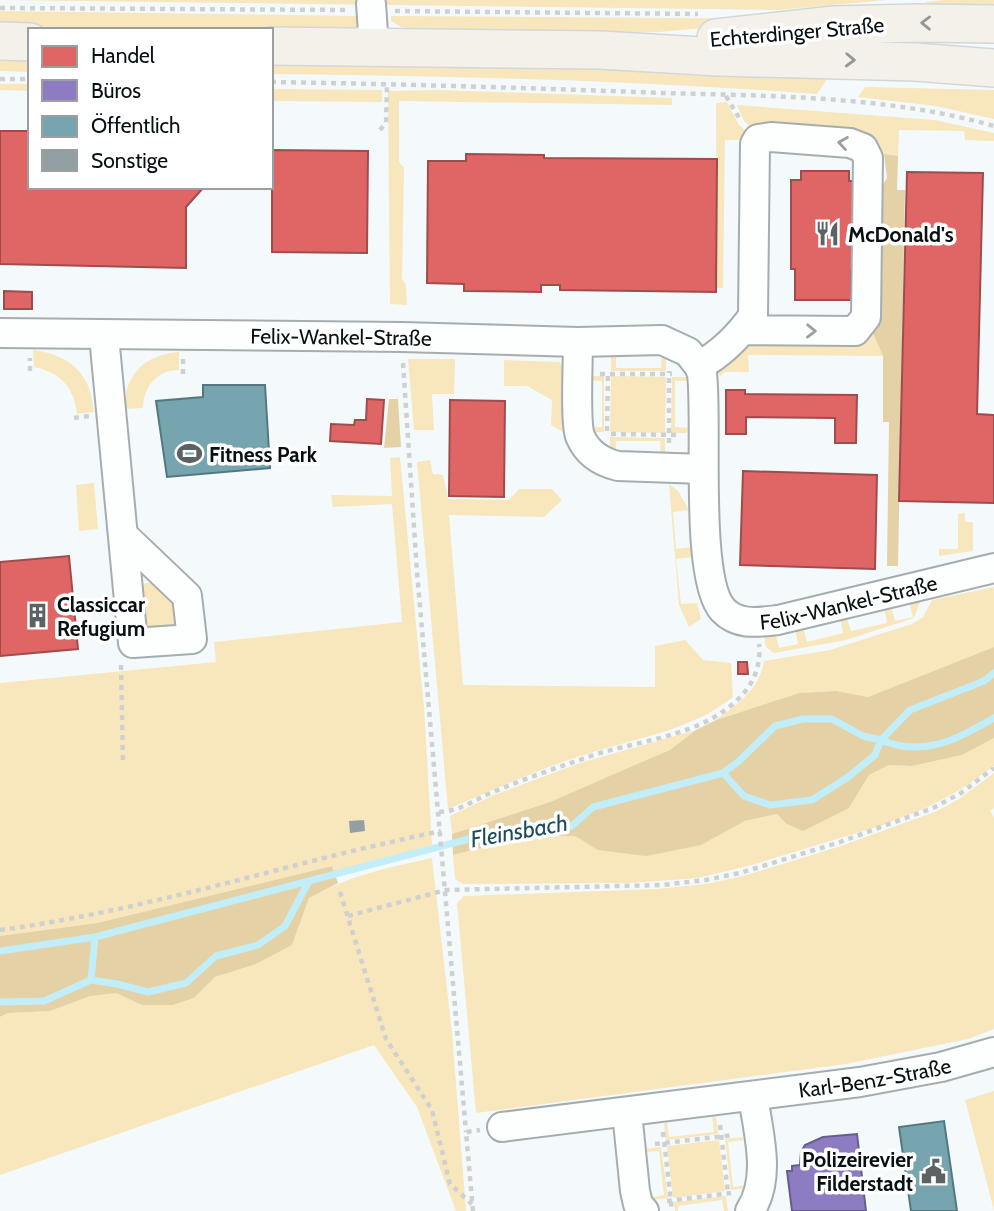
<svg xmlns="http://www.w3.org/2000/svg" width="994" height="1211" font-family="Cabin,sans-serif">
	<rect width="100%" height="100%" fill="#f4fafb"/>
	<path fill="#f8e6bc" d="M0,0H887L778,10Z
		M944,0H994V14L932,8L925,2Z
		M0,11L362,16L361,32L0,26Z
		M391,16L805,19L659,32L584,34L445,33L401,27L391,21Z
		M0,56L30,57V72L0,71Z
		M271,59L633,69L665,74L827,79L817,94C636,80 453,76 271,74Z
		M0,84H30V91L0,90Z
		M865,87L994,90V119L936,106L858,97Z
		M271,89L382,90V102L271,101Z
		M439,90L672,98V105L399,101V162L404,168L402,279L406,285L407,305L390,304L388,91Z
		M727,102L739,125L748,133L744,140H725L723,288H717L716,103Z
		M737,105L935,120L994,133V141L965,140L964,131L899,130L898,156L884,154L878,145L865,138L756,131L744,121Z
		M872,331L883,356L748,355L749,372H725L720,376L716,371L746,343Z
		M33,350C71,355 91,374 94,412L77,414C74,387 60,372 34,367Z
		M179,352V370C157,370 144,386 143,408L125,409C123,375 146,354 179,352Z
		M616,353V368H661L662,353L666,356V371H611V355Z
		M408,359H455L454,394H432L434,430H414Z
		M504,360L559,362L564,368L563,432L551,425L552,400L527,386H504Z
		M590,376H604V432H590L587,427H602V381L587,380Z
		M611,376L666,377L665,433L610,432Z
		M672,377H688L691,381H675V427L690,428L686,433H671Z
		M610,437L665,438V454L661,456L660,441H616L615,455L610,453Z
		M400,457L424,708L432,845L335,872L332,866L97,923L0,936V683L216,662L214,642L402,622L392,504L333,507L331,495L392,496L390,458Z
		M430,460L433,474L443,475L448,499L509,500L519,489H552L562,500L544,517L449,515L463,685L655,687V646L685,640L703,660L731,663L733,697C691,731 635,738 584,755C538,769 493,790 448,809L417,462Z
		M94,483L98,529L79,531L76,485Z
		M669,484L678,491L689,510L673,512L676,549L692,547L693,557L676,559L681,604L697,603L701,619L689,627L679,605Z
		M965,513V522H973V551L939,556V549H958V514Z
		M146,583H152L175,604L176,621L172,628L149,630L144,625L141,585Z
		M994,587V647L868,697L836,691L799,693L716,720C739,703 759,690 764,661L830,650L912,624L923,617L932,600Z
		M921,598L915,616L911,619L846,640L774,653L766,647L764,635L775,632L779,648L798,644L795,628L803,626L807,642L843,633L840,617L846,616L851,631L887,623L884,607L891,605L895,621L913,617L909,601Z
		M696,730L670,750L550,802L452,834L450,816L494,795L580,763Z
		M994,738V766L963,788L928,807L880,826L748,866L698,878L630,883L463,884L455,879L453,855L528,836H575L599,850L701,845L745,821L777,814L787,823L849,808L869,775L889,765L912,766L962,755Z
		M994,773V808L990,811L994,817V1029L968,1039L846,1064L476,1113L457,903L464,896L657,889L706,884L743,876L841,846L937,811L959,799Z
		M432,858L452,1033L466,1211H456L417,1107L374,1045L0,1175V1017L8,1013L50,1011L90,995L116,993L142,1005H173L194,998L215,977L256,964L292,945L309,898C352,875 386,868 432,858Z
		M994,1091V1210L965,1100Z
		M712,1116L716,1117L718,1134L666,1140L664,1124L667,1122L669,1137L714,1132Z
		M742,1137L744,1140L728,1142L733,1187L749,1185V1188L731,1190L725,1139Z
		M719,1140L725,1191L673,1198L667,1146Z
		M661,1147L668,1198L650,1200L648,1198L664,1195L659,1151L643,1152L644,1149Z
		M726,1196L728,1211H724L722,1200L678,1206V1211H675L674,1202Z"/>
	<path fill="#e4d1a5" d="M884,154L898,156L897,190H905L898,566H887L889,422H883V356L872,331L879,191L887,178Z
		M389,399H398L401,447L384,448Z
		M994,647V738L962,755L912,766L889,765L869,775L849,808L803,831L787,824L777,814L745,821L701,845L646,856L598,850L575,836H528L453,855L452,834L550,802L628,768L670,750L696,730L716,720L799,693L836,691L868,697Z
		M332,866L338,883L309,898L292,945L256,964L215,977L194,998L173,1005H142L116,993L90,996L50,1011L8,1013L0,1017V936L97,923Z"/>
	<path fill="#e06666" stroke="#9f4c4d" stroke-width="2" d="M0,131H30V187H204L186,207V268L0,264Z
		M272,150L368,151L367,253L272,252Z
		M466,154L544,155V158L717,159L716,292L560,290V285H541V292L464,291V284L427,283L428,161H466Z
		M801,171H849V181H859L857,270H851V300H795V269H791V180H801Z
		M907,172L983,173L977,414L994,415V503L899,501Z
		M4,291L32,292V309H4Z
		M726,390H745V394L857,395L856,443H835V418L746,417V434H726Z
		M367,399L384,400L381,444L330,441L331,424L354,425L355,420H366Z
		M450,400L505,401L504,497L449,496Z
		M743,471L877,475L875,569L740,565Z
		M69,556L78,649L0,656V562Z
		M738,662H747L748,674H738Z"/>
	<path fill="#8e7cc3" stroke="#665c8e" stroke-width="2" d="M857,1134L866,1211H792L787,1171H792V1166L800,1165L801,1152L805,1145L823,1137Z"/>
	<path fill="#76a5af" stroke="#557880" stroke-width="2" d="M203,385H265L270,468L167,477L156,401L203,397Z
		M944,1121L957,1211H911L899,1127Z"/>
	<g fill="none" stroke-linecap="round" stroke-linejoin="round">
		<path stroke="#c2eefa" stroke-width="7" d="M723,773L744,796L770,805L812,800L848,777L875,755L881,740C924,758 957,739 994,718
			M0,951L95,937L484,835L572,826L593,807L723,773L739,761L775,726L803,719H832L863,736L881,740L910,710L984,681L994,673
			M91,980L95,937
			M0,1002L44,1001L91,980L117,984L148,992L186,983L216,956L258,945L285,926L309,881"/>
	</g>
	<path fill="#92a0a4" d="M364,820L365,831L350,833L349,821Z"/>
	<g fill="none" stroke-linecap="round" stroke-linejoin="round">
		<defs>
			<g id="minor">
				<path d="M371,4L374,47"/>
				<path id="s1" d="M0,333L402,337L578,342L662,340L688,352L699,366L702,374C708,422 694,579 723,610C738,626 759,622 778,620L994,568"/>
				<path d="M104,336L133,643L192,639L187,596L124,536"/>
				<path d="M578,342C578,361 575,422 580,436C587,453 601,462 618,466L703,469"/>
				<path d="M699,366C720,354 739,336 753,316L755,144L758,139L771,137L850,143L863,148L868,158L866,317L855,331L743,330"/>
				<path d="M627,1112L635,1191L638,1204L644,1211"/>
				<path id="s2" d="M502,1127L860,1082L941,1067L994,1052"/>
				<path d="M750,1211C772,1178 758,1132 753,1096"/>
			</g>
			<path id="major" d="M716,38L834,25L916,23L994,24
				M0,41L30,42
				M271,46L600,50L719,57L915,62L994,68"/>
		</defs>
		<use href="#minor" stroke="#a6adaf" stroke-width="32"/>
		<use href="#major" stroke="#d3d7d8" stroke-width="40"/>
		<path stroke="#cfd1d1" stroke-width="4.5" stroke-dasharray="5 5" stroke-linecap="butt" d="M0,8L348,10
			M395,11L698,14
			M0,79H30
			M271,82C402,84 532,88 663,93C772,96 889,96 994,126
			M726,96L741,121
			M380,130L386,123L387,84
			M403,363L417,572L466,1132
			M30,371V358
			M183,374V358
			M600,374H672
			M74,418L89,416
			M607,431L608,373
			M611,434L680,435
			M669,443V371
			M121,665L123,763
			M439,812C461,811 473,800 493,792C524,779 556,768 588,757C634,741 689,738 728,708C749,692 762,671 759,644
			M340,892L386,1039L432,1110L450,1184L472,1204
			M348,916L446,890L662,885L706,880L740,873L840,842L933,808L961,793L994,768
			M0,930C113,915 221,884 332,856C368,847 404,839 441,831
			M720,1125L728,1193
			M663,1132L672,1211
			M655,1144L734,1135
			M667,1201L731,1193
			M473,1211L466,1132L480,1130"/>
		<use href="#minor" stroke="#fdfefe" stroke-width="28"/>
		<use href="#major" stroke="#f3f1e9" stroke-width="37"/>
	</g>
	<defs><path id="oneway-chevron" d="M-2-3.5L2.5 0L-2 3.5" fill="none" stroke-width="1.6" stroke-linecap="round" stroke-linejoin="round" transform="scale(1.75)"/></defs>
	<g stroke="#959793">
		<use href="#oneway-chevron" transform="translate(926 23) rotate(-179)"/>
		<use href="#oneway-chevron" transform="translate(850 60) rotate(2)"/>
	</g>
	<g stroke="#9b9fa0">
		<use href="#oneway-chevron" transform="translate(843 143) rotate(-171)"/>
		<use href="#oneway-chevron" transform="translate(811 331) rotate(1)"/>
	</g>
	<defs>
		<symbol id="restaurant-bare" viewBox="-9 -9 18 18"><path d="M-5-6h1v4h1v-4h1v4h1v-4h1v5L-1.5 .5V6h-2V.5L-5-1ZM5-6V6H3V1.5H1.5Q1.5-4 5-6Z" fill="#5a6264" stroke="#fff" stroke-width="2.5" paint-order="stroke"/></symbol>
		<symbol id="stadium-bare" viewBox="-9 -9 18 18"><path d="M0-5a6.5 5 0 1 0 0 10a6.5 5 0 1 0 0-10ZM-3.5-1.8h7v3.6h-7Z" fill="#5a6264" stroke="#fff" stroke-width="2.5" paint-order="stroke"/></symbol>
		<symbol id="building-bare" viewBox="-9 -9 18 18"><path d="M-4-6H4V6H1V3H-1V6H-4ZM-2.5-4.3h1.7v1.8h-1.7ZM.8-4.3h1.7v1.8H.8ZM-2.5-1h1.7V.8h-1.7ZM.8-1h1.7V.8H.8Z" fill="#5a6264" stroke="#fff" stroke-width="2.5" paint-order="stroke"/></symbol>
		<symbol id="civic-bare" viewBox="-9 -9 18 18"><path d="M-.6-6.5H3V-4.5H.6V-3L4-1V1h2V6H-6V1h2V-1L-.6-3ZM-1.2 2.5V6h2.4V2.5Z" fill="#5a6264" stroke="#fff" stroke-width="2.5" paint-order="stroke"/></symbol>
	</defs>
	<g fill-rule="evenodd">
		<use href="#restaurant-bare" x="810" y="216" width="35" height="35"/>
		<use href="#stadium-bare" x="172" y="436" width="35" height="35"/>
		<use href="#building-bare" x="20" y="598" width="35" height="35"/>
		<use href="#civic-bare" x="916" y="1154" width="35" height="35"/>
	</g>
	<g text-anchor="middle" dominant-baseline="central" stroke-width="7" stroke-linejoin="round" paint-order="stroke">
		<g font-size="21" fill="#071013" stroke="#fff">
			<text transform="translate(797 32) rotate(-5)">Echterdinger Straße</text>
			<text stroke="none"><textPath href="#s1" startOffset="341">Felix-Wankel-Straße</textPath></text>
			<text stroke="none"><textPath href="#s1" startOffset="1087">Felix-Wankel-Straße</textPath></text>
			<text stroke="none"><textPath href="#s2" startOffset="376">Karl-Benz-Straße</textPath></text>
		</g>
		<g font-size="21" font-weight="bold" fill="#071013" stroke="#fff" text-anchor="start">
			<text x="848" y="234">McDonald's</text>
			<text x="209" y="454">Fitness Park</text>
			<text x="57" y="604">Classiccar<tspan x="57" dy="24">Refugium</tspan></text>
			<text x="913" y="1159" text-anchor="end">Polizeirevier<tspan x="913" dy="24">Filderstadt</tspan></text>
		</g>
		<g font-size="23" font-style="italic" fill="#1b4d59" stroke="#fff">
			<text transform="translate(519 831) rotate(-10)">Fleinsbach</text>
		</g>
	</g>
	<rect x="28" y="28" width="245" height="161" fill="#ffffff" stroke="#9c9fa1" stroke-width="2"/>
	<rect x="42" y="46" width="35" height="21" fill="#e06666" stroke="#9c9fa1" stroke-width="2"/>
	<text x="91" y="63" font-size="21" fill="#071013">Handel</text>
	<rect x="42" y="80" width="35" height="21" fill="#8e7cc3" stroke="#9c9fa1" stroke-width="2"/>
	<text x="91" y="98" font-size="21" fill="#071013">Büros</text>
	<rect x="42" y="116" width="35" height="21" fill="#76a5af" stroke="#9c9fa1" stroke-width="2"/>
	<text x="91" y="133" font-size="21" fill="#071013">Öffentlich</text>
	<rect x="42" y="150" width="35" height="21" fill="#92a0a4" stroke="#9c9fa1" stroke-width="2"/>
	<text x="91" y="168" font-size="21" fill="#071013">Sonstige</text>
</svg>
